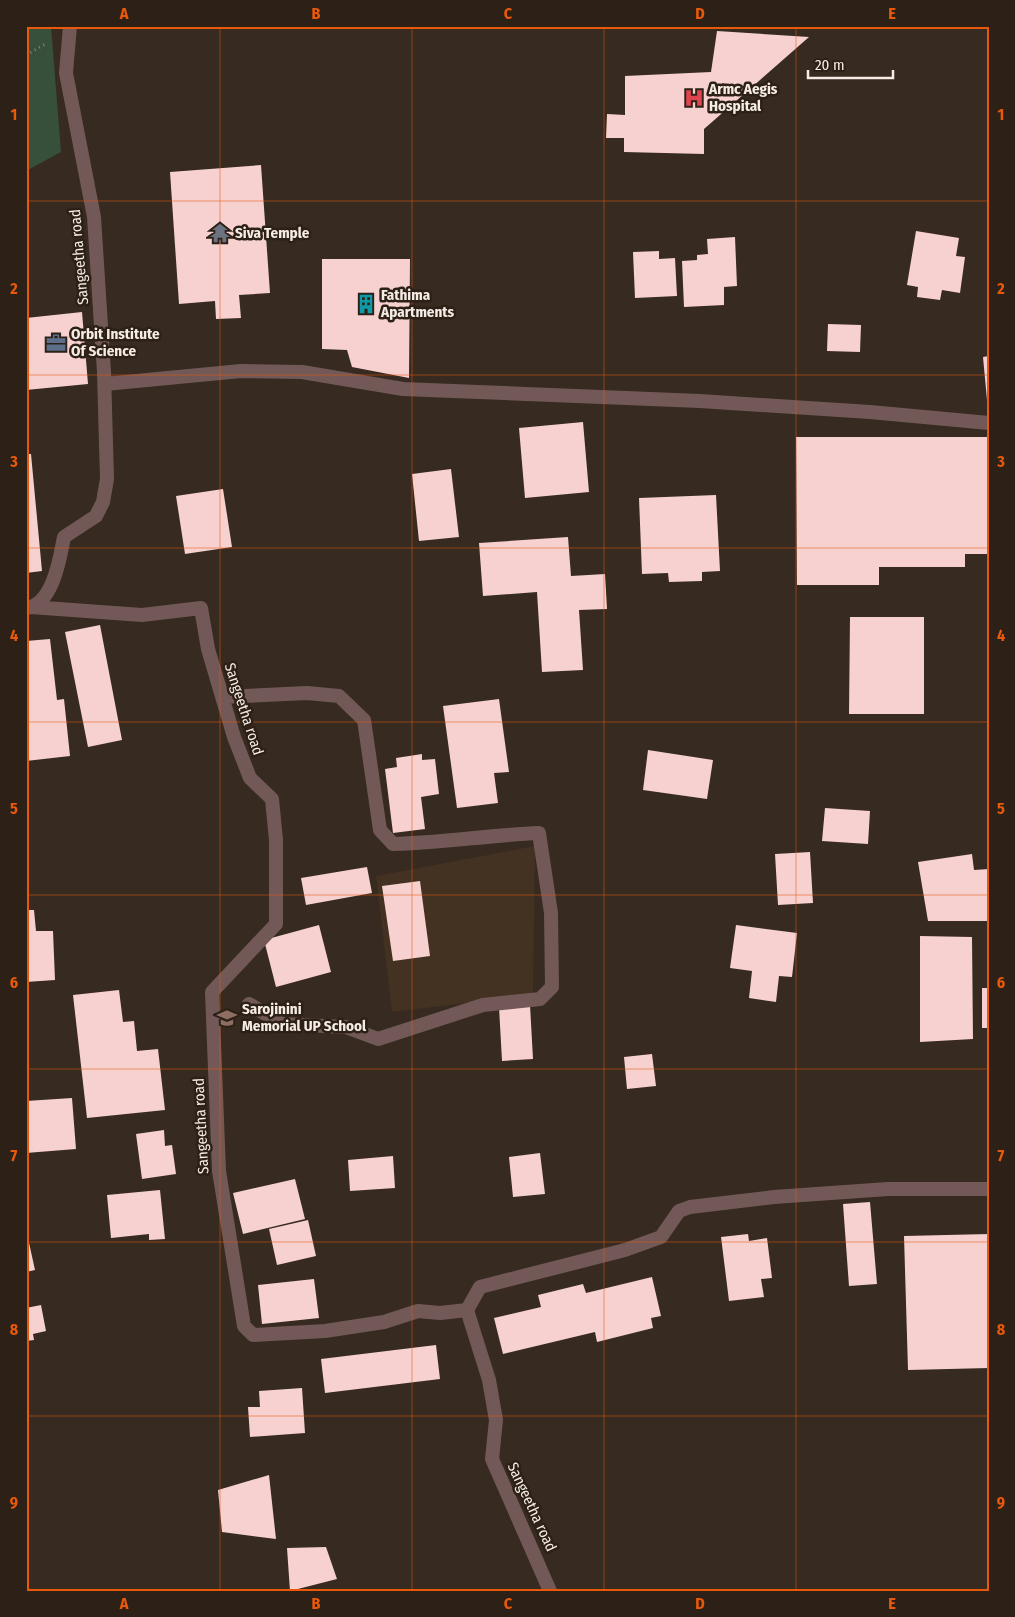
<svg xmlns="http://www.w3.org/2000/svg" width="1015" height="1617" font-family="'Fira Sans Condensed',sans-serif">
	<rect width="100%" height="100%" fill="#372a20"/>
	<path fill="#433122" d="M535,846L533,995L392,1012L376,876Z"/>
	<path fill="#36503b" d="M26,26H51L61,152L26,171Z"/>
	<path fill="#f7d1cf" d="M717,31L809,37L704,129V154L624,152V138H606L607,114L625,115V76L711,72Z
		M261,165L270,293L239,295L241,318L216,319L215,301L179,304L170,172Z
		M916,231L959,238L956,256L965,257L960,293L942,290L940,300L917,297L918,287L907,285Z
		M735,237L737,286L724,287V305L684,307L682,261L697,260V255L708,254L707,239Z
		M659,251V259L675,258L677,296L635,298L633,252Z
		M322,259H410L409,378L352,367L347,350L322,349Z
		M82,312L88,384L26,390V318Z
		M828,324L861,325L860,352L827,351Z
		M989,356V400H987L983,357Z
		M583,422L589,492L525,498L519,428Z
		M796,437H989V554H965V567H879V585H797Z
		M26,454H31L42,571L26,573Z
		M451,469L459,537L419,541L412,474Z
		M223,489L232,547L185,554L176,496Z
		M716,495L720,571L702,572V581L669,582L668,573L642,574L639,498Z
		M568,537L571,576L605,574L607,609L579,610L583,670L542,672L537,592L483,596L479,543Z
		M850,617H924V714H849Z
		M100,625L122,740L88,747L65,632Z
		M50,639L57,700L64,699L70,756L26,761V641Z
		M499,699L509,772L494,773L498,803L457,808L443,706Z
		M648,750L713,760L707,799L643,790Z
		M422,754V760L435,759L439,794L421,797L425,829L393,833L385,769L397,767L396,758Z
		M825,808L870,811L868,844L822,841Z
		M810,852L813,903L778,905L775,854Z
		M972,854L974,870L989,869V921H928L918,862Z
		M367,867L372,893L306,905L301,878Z
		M420,881L430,956L393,961L382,886Z
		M26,910H34L36,931H53L55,980L26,982Z
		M319,925L331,972L276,987L264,940Z
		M736,925L797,933L792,977L779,976L776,1002L749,998L752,971L730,968Z
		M920,936L972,937L973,1039L920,1042Z
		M982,988H989V1028H982Z
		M119,990L123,1022L134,1021L137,1051L158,1049L165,1110L87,1118L73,995Z
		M530,1005L533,1059L502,1061L499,1007Z
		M652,1054L656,1086L627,1089L624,1057Z
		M72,1098L76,1149L26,1153V1101Z
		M164,1130L165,1146L172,1145L176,1174L142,1179L136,1134Z
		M540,1153L545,1194L513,1197L509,1157Z
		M393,1156L395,1188L350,1191L348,1160Z
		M295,1179L305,1219L243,1234L233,1193Z
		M160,1190L165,1239L149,1240V1234L111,1238L107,1195Z
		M870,1202L877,1284L849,1286L843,1204Z
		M308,1220L316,1256L277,1265L269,1229Z
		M26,1229L35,1270L26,1272Z
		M748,1234L749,1241L767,1238L772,1278L761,1279L764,1297L729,1301L721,1237Z
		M989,1234V1368L908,1370L904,1236Z
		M652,1277L661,1316L651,1318L653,1328L597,1342L595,1332L503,1354L494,1318L541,1307L538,1295L583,1284L586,1293Z
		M314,1279L319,1318L262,1324L258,1285Z
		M41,1305L46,1331L33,1334L34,1340L26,1341V1308Z
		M436,1345L440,1379L325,1393L321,1359Z
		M302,1388L305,1433L250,1437L248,1407H260L259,1391Z
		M269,1475L276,1539L222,1532L218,1490Z
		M326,1547L337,1579L290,1591L287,1548Z"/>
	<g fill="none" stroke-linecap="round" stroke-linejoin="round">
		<path stroke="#8d8279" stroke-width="3" stroke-dasharray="1 4" stroke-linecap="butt" d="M26,55L47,43"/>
		<path stroke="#725958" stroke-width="14" d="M105,384L241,371L302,372L403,389L700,401L870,412L989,423
			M31,607L142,615L201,608L208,649L234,737L250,778L272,799L276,840V924L212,992L219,1171L244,1326L253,1335L325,1331L384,1322L418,1311L440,1313L467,1310
			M26,608C53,605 60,558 64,537L96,516L103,502L107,479L104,372L94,217L66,73L70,26
			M222,697L307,693L339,696L364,720L380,830L393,844C442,843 490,835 539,833L551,913L552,987L540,999L483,1005L378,1039L346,1027L282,1024L249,1004
			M467,1310L480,1287L625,1250L661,1237L679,1211L690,1207L774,1197L888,1189H989
			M467,1310L489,1380L496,1420L492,1459L550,1591"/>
	</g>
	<path fill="none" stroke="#e8590c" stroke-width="1" stroke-opacity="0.55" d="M220,26V1591M412,26V1591M604,26V1591M796,26V1591M26,201H989M26,375H989M26,548H989M26,722H989M26,895H989M26,1069H989M26,1242H989M26,1416H989"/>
	<defs>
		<symbol id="hospital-bare" viewBox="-9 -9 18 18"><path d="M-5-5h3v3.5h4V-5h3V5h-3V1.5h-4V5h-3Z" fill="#e0444e" stroke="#2d2117" stroke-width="2.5" paint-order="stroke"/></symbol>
		<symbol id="temple-bare" viewBox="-9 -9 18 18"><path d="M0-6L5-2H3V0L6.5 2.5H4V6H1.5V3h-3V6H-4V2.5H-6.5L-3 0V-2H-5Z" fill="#6b7280" stroke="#2d2117" stroke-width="2.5" paint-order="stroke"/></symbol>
		<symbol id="building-bare" viewBox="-9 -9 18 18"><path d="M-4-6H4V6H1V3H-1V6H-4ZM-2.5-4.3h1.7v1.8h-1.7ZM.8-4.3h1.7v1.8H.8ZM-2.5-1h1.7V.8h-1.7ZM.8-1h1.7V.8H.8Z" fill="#0f9aa8" stroke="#2d2117" stroke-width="2.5" paint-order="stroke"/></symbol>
		<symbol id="office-bare" viewBox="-9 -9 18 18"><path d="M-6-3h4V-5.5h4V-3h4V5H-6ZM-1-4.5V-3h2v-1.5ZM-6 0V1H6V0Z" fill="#5c6f8a" stroke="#2d2117" stroke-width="2.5" paint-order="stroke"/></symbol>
		<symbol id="school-bare" viewBox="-9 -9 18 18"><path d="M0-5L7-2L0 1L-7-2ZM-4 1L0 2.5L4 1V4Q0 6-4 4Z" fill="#8d6e63" stroke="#2d2117" stroke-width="2.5" paint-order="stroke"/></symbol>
	</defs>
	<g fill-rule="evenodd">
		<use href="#hospital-bare" x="680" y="84" width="28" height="28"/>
		<use href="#temple-bare" x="206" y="219" width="28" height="28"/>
		<use href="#building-bare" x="352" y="290" width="28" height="28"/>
		<use href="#office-bare" x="42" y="329" width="28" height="28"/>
		<use href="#school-bare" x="213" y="1004" width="28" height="28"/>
	</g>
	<g text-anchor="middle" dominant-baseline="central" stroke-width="5" stroke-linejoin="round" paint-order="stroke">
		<g font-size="15" font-weight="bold" fill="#f5ece5" stroke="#2d2117" text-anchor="start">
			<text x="709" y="89">Armc Aegis<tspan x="709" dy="17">Hospital</tspan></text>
			<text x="235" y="233">Siva Temple</text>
			<text x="381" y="295">Fathima<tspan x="381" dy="17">Apartments</tspan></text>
			<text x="71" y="334">Orbit Institute<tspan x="71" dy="17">Of Science</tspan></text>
			<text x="242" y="1009">Sarojinini<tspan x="242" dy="17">Memorial UP School</tspan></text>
		</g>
		<g font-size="15" fill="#f5ece5" stroke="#2d2117">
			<text transform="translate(79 257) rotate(-95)">Sangeetha road</text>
			<text transform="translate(244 709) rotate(72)">Sangeetha road</text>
			<text transform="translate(201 1126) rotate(-93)">Sangeetha road</text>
			<text transform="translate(532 1507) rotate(65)">Sangeetha road</text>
		</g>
	</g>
	<rect width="1015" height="1617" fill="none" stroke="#2d2117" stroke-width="55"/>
	<path d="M808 70v8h85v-8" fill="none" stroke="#f5ece5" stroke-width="2.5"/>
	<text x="815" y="70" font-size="15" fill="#f5ece5" stroke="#2d2117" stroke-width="4" paint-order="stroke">20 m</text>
	<rect x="28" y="28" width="960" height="1562" fill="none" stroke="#e8590c" stroke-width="2"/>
	<g font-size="16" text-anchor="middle" font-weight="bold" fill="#e8590c">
		<text x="124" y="19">A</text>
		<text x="316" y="19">B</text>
		<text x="508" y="19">C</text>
		<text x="700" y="19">D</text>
		<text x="892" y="19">E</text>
		<text x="14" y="120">1</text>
		<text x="1001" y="120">1</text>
		<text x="14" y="294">2</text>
		<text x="1001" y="294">2</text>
		<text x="14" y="467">3</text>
		<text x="1001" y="467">3</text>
		<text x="14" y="641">4</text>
		<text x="1001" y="641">4</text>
		<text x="14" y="814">5</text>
		<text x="1001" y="814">5</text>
		<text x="14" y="988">6</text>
		<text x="1001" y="988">6</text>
		<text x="14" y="1161">7</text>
		<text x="1001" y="1161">7</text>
		<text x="14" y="1335">8</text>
		<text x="1001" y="1335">8</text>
		<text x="14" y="1508">9</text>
		<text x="1001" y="1508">9</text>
		<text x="124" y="1609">A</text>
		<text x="316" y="1609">B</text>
		<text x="508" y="1609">C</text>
		<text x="700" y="1609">D</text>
		<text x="892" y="1609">E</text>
	</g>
</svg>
